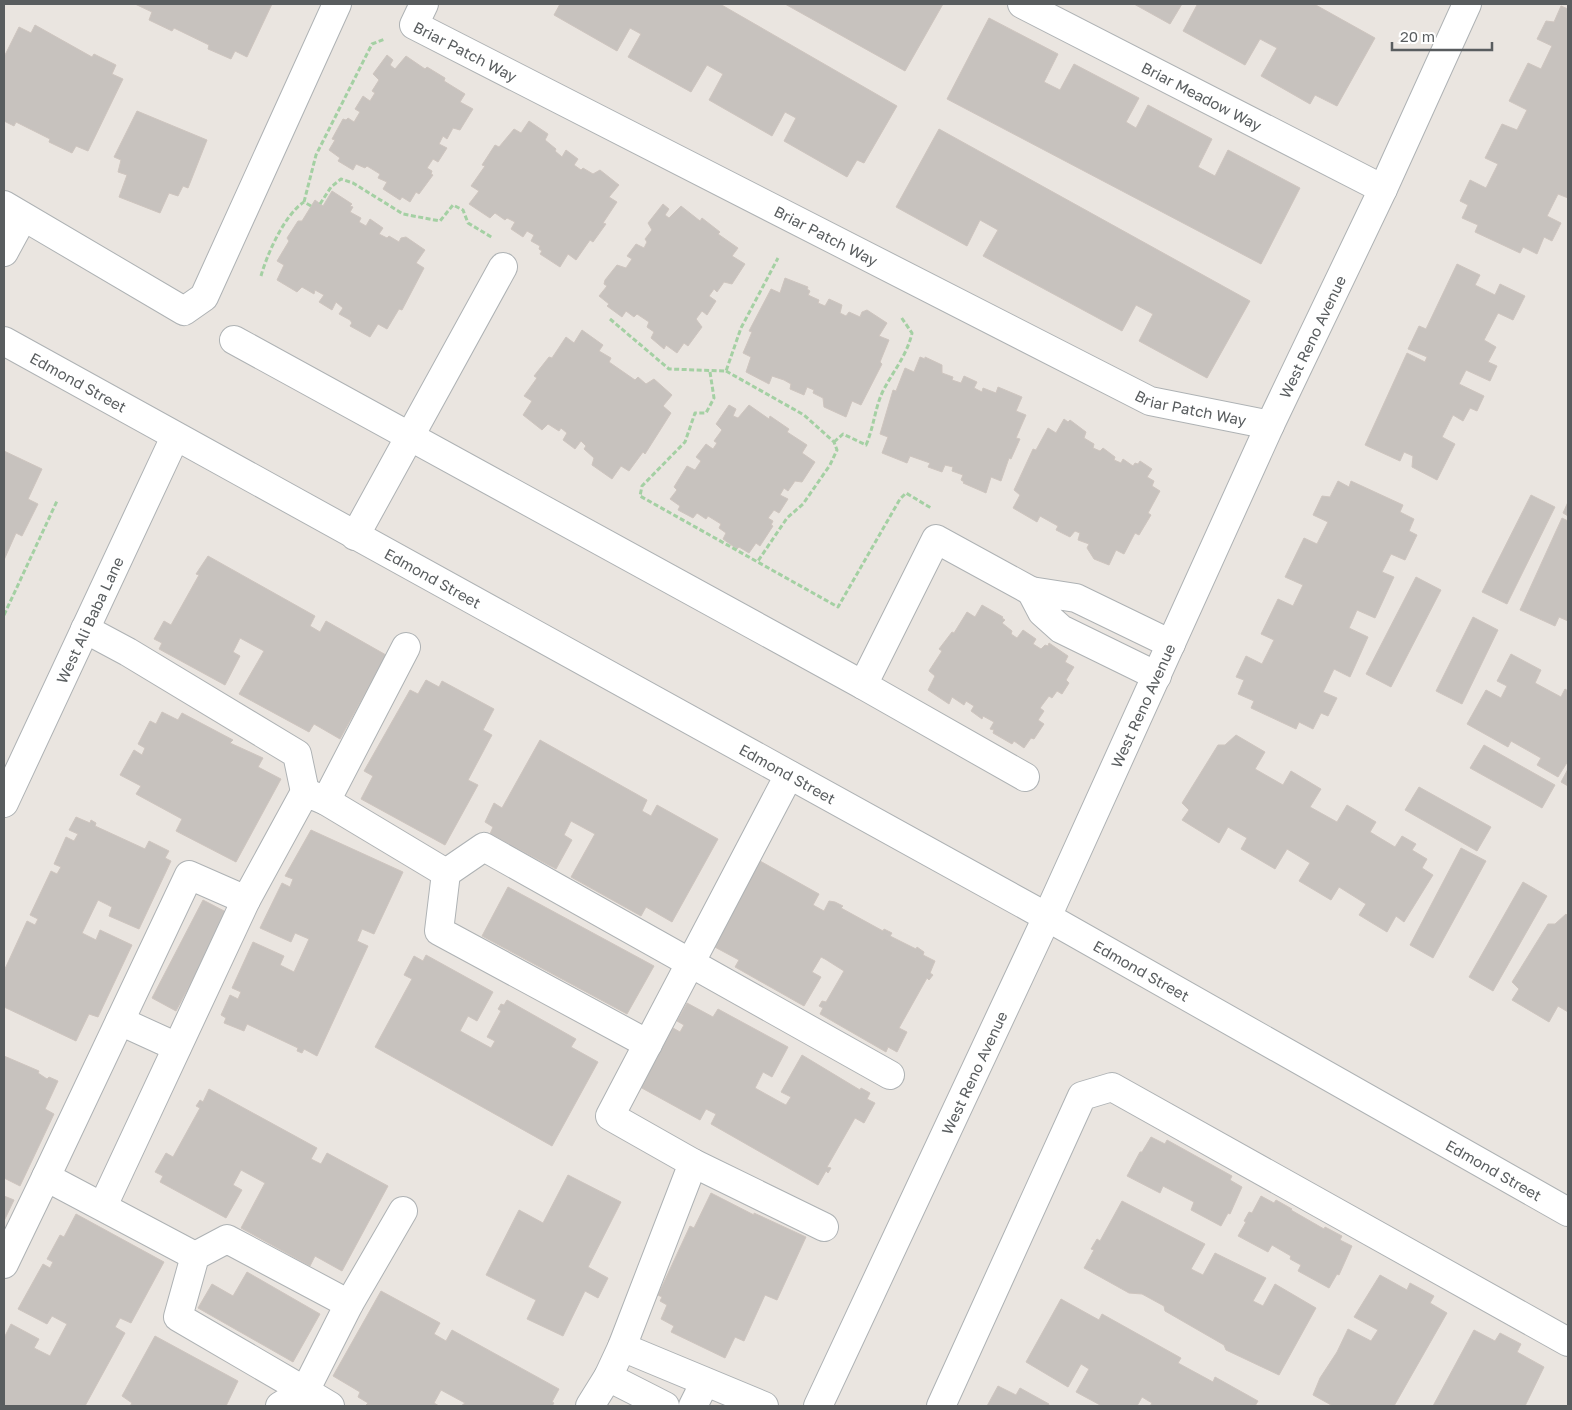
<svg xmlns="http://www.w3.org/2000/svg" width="1572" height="1410" font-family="'Golos Text',sans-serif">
	<rect width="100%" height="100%" fill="#eae5e0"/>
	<path fill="#c7c2be" stroke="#cec5bf" d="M135,4H272L247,57L235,51L231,59L208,49L209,45L174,28L172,31L149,20L152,12Z
		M560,4H720L897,106L864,163L857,160L847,177L784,141L796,118L785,112L772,136L709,100L723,74L707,65L691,92L628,57L641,34L630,28L617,51L554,15Z
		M785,4H943L905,71Z
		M1134,4H1182L1170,24Z
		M1194,4H1314L1375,38L1337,106L1315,95L1310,104L1261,76L1277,48L1260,39L1245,65L1183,31L1197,5Z
		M1561,6L1568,9V198L1558,194L1547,216L1561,223L1552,241L1544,237L1537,254L1523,247L1520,253L1475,232L1478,225L1462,218L1468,205L1460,201L1470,180L1486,188L1498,164L1485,158L1502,124L1517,130L1527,110L1509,101L1528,63L1541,69L1552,46L1537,39L1546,21L1554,22Z
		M989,18L1058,54L1044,82L1060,90L1074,64L1139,98L1126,122L1136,128L1148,105L1212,139L1198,167L1215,176L1228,150L1300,188L1261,264L947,99Z
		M35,25L92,57L94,54L116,65L112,74L123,79L88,151L76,146L72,153L49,142L50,139L16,122L14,126L4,121V57L19,27L31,33Z
		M387,55L393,60L390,65L395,69L406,56L425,69L427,67L445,78L444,81L465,94L460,102L473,109L460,130L453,128L447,139L443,136L439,144L447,148L438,162L433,159L427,168L432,171L431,174L433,175L419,194L416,192L410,202L402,197L400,200L383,189L387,182L378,178L380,174L367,166L365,168L356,164L353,170L338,161L340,158L329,150L335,140L332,139L343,119L346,120L348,118L354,122L360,112L355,109L363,96L370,101L375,93L372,91L379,80L373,74Z
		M137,111L207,140L188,188L183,186L178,196L169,193L160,213L119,197L127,175L118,172L121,160L114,157Z
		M529,121L548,134L545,140L556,149L555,151L562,157L566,150L578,159L574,165L581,170L583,168L593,174L600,170L619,185L609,197L617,202L603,223L606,224L593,242L590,240L576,260L568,254L560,267L540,254L542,251L539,249L540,246L531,241L534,235L527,231L523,237L511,229L515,222L507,218L505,220L495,213L490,218L469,204L479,191L471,186L485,166L482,165L495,145L499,147L514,129L521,133Z
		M939,129L1250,301L1207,378L1139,341L1153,314L1136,305L1122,331L983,256L998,230L980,220L967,246L896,207Z
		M332,191L352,204L350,206L353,207L350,212L361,218L359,222L366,226L370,219L383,228L379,234L387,238L389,236L399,242L401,238L406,237L425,250L416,263L424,268L402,310L399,309L387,329L378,324L370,337L350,326L352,323L350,320L339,314L343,308L336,302L332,310L319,302L324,295L315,290L314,294L302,287L297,292L277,280L284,265L277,261L289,241L287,238L298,221H302L315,200L323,206Z
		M663,204L669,209L665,215L669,218L681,206L700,221L702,218L720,232L718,234L738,248L732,256L745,264L732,284L724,282L717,292L714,289L709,296L716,301L707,315L702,311L696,319L702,327L688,346L684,343L677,353L666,345L664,349L651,338L654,332L647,327L649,322L637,314L634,317L626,311L622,317L607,306L609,304L599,296L607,286L604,284L605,280L617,265L626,268L632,259L627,256L636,244L644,248L647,242L645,239L652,230L648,223Z
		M1457,264L1480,275L1475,285L1495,295L1500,284L1525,296L1513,320L1498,313L1484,340L1496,347L1488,362L1497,366L1490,381L1466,370L1459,384L1484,396L1477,411L1470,408L1463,421L1453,415L1442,437L1455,444L1437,480L1412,467L1413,456L1404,452L1400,461L1365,445L1407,353L1425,362L1427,357L1408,349L1419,326L1426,329Z
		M785,278L808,287L807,289L810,291L808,295L819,300L818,303L825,306L829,299L842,305L840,313L846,316L849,312L860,317L862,312L867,310L887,323L879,336L889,340L880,362L882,364L861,405L852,401L846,417L824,407L823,398L813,393L814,390L807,387L804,395L790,389L791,384L784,380L772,376L769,384L746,372L751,357L743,353L752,332L749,331L771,289L780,293Z
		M582,330L603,345L599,351L611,358L609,362L635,380L638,377L646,384L654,379L672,395L663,406L671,413L645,454L643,452L629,471L621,466L612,479L592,465L594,458L584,449L586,446L581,441L575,449L563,440L567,433L561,428L559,431L548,424L542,430L523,415L532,401L524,396L537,378L534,376L549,357L552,358L566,337L574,343Z
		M920,357L925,359V357L942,365V373L953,377L952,380L961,383L964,376L977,382L974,388L982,392L983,388L996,393L998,387L1022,397L1016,411L1026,415L1016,438L1020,439L1011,459L1009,458L1001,481L991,477L986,493L963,483L964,482L961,480L963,475L952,471L953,467L945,465L942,472L928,467L930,463L910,456L907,463L882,453L888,437L880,434L893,390L896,391L905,368L914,372Z
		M729,405L736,409L733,416L738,418L749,405L769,419L770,416L789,429L787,432L807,445L802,453L815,462L802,482L795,481L788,491L784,488L780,495L788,499L779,513L774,510L768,518L773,521L771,525L773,526L760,546L756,543L749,553L739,547L737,549L723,539L726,533L719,528L721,524L708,516L706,519L697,513L693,518L678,510L680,506L670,499L677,490L674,487L687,466L695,470L701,461L696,457L706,444L713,449L717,443L714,441L722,430L716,424Z
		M1064,419L1068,422L1070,420L1086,432L1084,438L1094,444L1093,448L1100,451L1103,448L1115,457L1114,460L1121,463L1123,459L1133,466L1135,463L1138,464L1140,461L1152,469L1147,477L1154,481L1152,486L1160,491L1148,513L1151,515L1139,535L1135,533L1124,554L1116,550L1109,565L1094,559L1087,548L1089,544L1078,540L1080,533L1075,531L1070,537L1056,530L1058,526L1040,516L1037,522L1013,508L1020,495L1014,490L1033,449L1036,450L1048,428L1056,433Z
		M4,451L42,469L28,499L38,504L22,536L16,533L4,560Z
		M1338,481L1349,487L1351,481L1403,505L1400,512L1414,519L1409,531L1417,535L1405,560L1391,554L1382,572L1394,577L1375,618L1357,610L1349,628L1368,637L1350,677L1334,669L1323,692L1337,698L1328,716L1321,713L1313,729L1299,722L1296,729L1251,708L1254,701L1238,694L1244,680L1236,677L1246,656L1262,664L1274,640L1261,634L1278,599L1293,606L1303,585L1285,577L1304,538L1317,544L1328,522L1313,515L1322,496L1330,497Z
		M1531,495L1555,507L1507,604L1482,592Z
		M1568,502V516L1563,513Z
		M1562,518L1568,521V633V621L1559,617L1555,626L1520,610Z
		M208,556L315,616L310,626L320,632L326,621L386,655L340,739L314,724L309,732L239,694L264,651L240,638L233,652L240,656L225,685L159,649L162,643L154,639L164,621L171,625L199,575L196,574Z
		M1416,577L1441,590L1391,687L1366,674Z
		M982,605L1003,617L1002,618L1005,620L1002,623L1012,631L1011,634L1017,638L1023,630L1036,639L1033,644L1041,649L1045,645L1048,646L1049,643L1068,656L1065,662L1074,667L1066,680L1069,683L1062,694L1057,691L1052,698L1049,696L1040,708L1044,711L1038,720L1044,724L1034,739L1031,738L1024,748L1014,741L1012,744L993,733L994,730L990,729L994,722L983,716L982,719L971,711L974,706L966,701L964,705L952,697L949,704L928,690L935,676L929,671L942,651L939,649L952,632L954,633L967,612L975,617Z
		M1473,617L1498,630L1462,704L1436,691Z
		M1511,654L1541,670L1535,683L1561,697L1565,689L1568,691V761L1558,777L1537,765L1541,758L1511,741L1508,747L1467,724L1486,690L1501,698L1507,686L1497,681Z
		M426,680L439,687L442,681L494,709L483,730L492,735L468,780L478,785L445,845L361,799L373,776L364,771L410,690L418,694Z
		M162,712L178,720L182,713L233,740L230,743L263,758L258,767L281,779L236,862L176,831L182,819L136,794L141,786L120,775L134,750L142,755L145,748L138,744L150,721L156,724Z
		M1236,735L1265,752L1255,769L1283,785L1291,771L1321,789L1310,807L1337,822L1347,805L1376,822L1370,832L1395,847L1402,836L1416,844L1412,850L1427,859L1422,868L1433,875L1404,922L1396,916L1387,932L1359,915L1366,904L1339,887L1331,900L1299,881L1310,863L1287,849L1275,869L1241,849L1247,838L1228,827L1219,843L1182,820L1189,810L1182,803L1218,745H1225Z
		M540,740L647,800L642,811L651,816L657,805L718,839L672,922L646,907L641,916L571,877L595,834L571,821L564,835L572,840L556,869L490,834L493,827L485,822L494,803L502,808Z
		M1484,745L1555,785L1542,808L1470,768Z
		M1568,769V786L1561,782Z
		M1419,787L1491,827L1477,851L1405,810Z
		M76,817L90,823L91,820L96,823L95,826L145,849L149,841L169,851L165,858L171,861L139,929L109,916L112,907L98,900L82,933L96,940L100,930L132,945L98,1017L89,1014L76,1041L4,1007V971L27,921L35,925L38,919L30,915L51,871L57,874L61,867L54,864L66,837L74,841L78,834L69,830Z
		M311,830L403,872L374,934L362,929L357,941L368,946L317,1056L304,1049L302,1053L297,1051L298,1048L247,1024L244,1031L224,1023L226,1018L221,1015L230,995L238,999L241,992L232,988L253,942L284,956L280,965L294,972L309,939L295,933L291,942L260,928L282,883L290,887L293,879L285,876Z
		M1461,848L1486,861L1433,958L1410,945Z
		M760,861L819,894L813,905L824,911L829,901L835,902L843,906L841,908L883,931L884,929L892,933L890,936L916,949L917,947L924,952L923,955L935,961L930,973L933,975L929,980L927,978L899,1028L907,1032L897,1052L888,1047L886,1052L820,1014L823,1008L819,1006L822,1001L826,1002L844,971L825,959L821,957L812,972L821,977L804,1006L735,967L739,960L711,945Z
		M1523,882L1547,896L1493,991L1469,977Z
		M508,887L654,966L627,1014L482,936Z
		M203,900L228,913L176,1011L152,998Z
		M1566,914L1568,916V1012L1558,1006L1549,1022L1512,1000L1519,989L1512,982L1548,924H1555Z
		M426,955L493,992L477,1021L468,1016L460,1031L491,1048L495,1041L487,1037L501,1011L498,1009L501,1004L504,1005L507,1000L576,1039L571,1047L598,1062L552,1146L375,1047L412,979L404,975L414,956L423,961Z
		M687,1003L713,1017L718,1009L788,1047L772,1077L763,1072L755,1088L782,1103L786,1105L791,1097L781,1092L802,1055L860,1090L861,1088L870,1093L867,1099L875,1103L864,1123L855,1118L827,1167L831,1168L828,1173L826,1171L818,1185L711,1124L716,1114L706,1109L700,1120L640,1087L673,1028L680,1032L684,1025L677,1021Z
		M4,1056L39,1071L38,1073L47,1079L49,1077L58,1081L45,1109L54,1114L20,1186L4,1178Z
		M209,1089L317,1148L311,1159L321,1164L327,1153L388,1186L342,1271L315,1256L310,1266L241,1228L265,1183L241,1170L233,1185L242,1190L226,1218L160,1182L163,1176L155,1172L166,1153L173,1157L200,1108L196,1106L200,1100L203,1102Z
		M1151,1137L1165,1144L1167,1140L1232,1176L1230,1180L1242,1187L1230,1214L1228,1213L1221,1226L1191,1210L1194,1202L1163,1186L1160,1193L1127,1176L1140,1152H1142Z
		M568,1175L621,1202L588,1267L608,1278L598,1298L585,1291L563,1336L527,1319L536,1300L486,1275L519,1210L543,1223Z
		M711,1193L754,1215V1213L806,1237L777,1300L765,1295L744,1341L735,1337L725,1358L671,1332L674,1326L661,1319L667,1305L660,1301L662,1297L658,1295L690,1226L694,1228Z
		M4,1196L14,1200L4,1221Z
		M1261,1196L1274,1203L1276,1200L1292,1209L1291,1210L1324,1229L1325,1227L1342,1236L1340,1240L1352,1246L1339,1275L1337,1274L1329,1288L1298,1271L1301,1265L1290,1259L1291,1256L1272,1245L1268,1252L1238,1236L1246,1222L1244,1221L1249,1212L1252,1213Z
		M1122,1201L1205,1244L1191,1269L1203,1275L1215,1253L1266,1278L1253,1301L1263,1306L1275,1284L1316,1308L1279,1375L1226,1350L1224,1345L1165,1311L1164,1306L1142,1294L1129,1293L1084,1268L1094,1250L1091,1249L1097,1239L1100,1241Z
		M76,1214L164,1262L131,1323L120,1318L115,1327L125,1333L85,1406H4V1338L11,1324L39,1339L34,1348L50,1356L67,1324L52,1316L47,1324L18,1309L43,1264L50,1268L53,1262L47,1259L60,1235L64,1237Z
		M247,1272L320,1314L293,1362L198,1308L212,1284L233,1296Z
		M1380,1275L1407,1290L1410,1283L1434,1296L1430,1303L1447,1313L1394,1406H1333L1313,1395L1320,1378L1337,1352L1348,1329L1371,1341L1378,1330L1354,1317Z
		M381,1291L440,1323L434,1334L446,1341L452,1330L559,1389L552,1402L554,1403L552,1406H461L465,1403L441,1390L434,1403L439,1406L366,1405L368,1403L358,1397L360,1392L333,1376Z
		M1061,1299L1099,1320L1102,1314L1181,1358L1178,1363L1213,1382L1215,1377L1258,1401L1255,1406H1150L1152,1403L1142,1397L1137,1406H1102L1076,1392L1089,1369L1081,1364L1068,1387L1026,1362Z
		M1474,1330L1495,1341L1500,1333L1521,1344L1517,1352L1544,1367L1525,1406H1433Z
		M155,1336L238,1381L226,1406H130L132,1403L122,1396Z
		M998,1386L1016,1395L1020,1388L1049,1404L1048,1406H987Z"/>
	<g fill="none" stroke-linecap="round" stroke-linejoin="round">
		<defs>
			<g id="minor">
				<path id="s1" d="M424,4L414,25L1150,401L1270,425"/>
				<path id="s2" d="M1022,4L1383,189"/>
				<path d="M4,205L184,311L204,297L337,4"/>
				<path d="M4,252L23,217"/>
				<path d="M234,340L863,685"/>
				<path id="s3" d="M4,341L1047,917L1568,1212"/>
				<path d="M355,536L503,267"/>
				<path d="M85,629L128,652L297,754L305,792"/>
				<path d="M1157,676L1061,629L1042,612L1031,591L1076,598L1171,644"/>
				<path d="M1025,777L863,685L936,539L1031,591"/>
				<path d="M326,801L446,873"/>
				<path id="s4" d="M4,803L175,437"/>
				<path d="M120,1021L177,1047"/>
				<path d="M648,1044L439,931L446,873L484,847L890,1075"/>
				<path d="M693,1163L824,1227"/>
				<path d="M46,1177L189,875L246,900L305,792L326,801L406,647"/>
				<path d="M103,1206L246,900"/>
				<path d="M4,1264L46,1177L195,1256"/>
				<path d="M622,1347L764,1406"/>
				<path d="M608,1377L665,1406"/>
				<path d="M280,1406L305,1391L178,1317L195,1256L227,1239L349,1304"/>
				<path d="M330,1406L305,1391L349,1304L403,1211"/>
				<path d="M590,1406L608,1377L622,1347L693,1163L610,1116L789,775"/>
				<path d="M693,1406L705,1382"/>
				<path id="s5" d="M818,1406L1047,917L1270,425L1383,189L1467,4"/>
				<path d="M941,1406L1082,1096L1112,1087L1568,1342"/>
			</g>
		</defs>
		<use href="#minor" stroke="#aeb2b4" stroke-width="30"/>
		<path stroke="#a4d0a3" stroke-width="3" stroke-dasharray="5 2.5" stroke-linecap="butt" d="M304,202L316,155L372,44L385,39
			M320,204L331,187L341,179L353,183L403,214L440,221L453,205L463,210L468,223L493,238
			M261,276C267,254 285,214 304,202L311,206
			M610,319L669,369L726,371L741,328L778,258
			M726,371L804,415L834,442L837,450L830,465L803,504L787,518L758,561
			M710,372L714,398L706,413H695L685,442L642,486L640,496L838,607L900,499L906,493L931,508
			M834,442L843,434L866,445C874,427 875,406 884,389C894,370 907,355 912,333L901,317
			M4,615L57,501"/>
		<use href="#minor" stroke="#fff" stroke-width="28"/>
	</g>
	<g text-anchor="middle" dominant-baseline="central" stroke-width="4.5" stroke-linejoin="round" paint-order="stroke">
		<g font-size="15" fill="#595d5f" stroke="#fff">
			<text stroke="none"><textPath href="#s1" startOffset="81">Briar Patch Way</textPath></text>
			<text stroke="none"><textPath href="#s2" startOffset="202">Briar Meadow Way</textPath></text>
			<text stroke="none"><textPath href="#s1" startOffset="486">Briar Patch Way</textPath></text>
			<text stroke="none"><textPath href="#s5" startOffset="1178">West Reno Avenue</textPath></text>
			<text stroke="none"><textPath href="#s3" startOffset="85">Edmond Street</textPath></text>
			<text stroke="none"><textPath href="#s1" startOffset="891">Briar Patch Way</textPath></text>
			<text stroke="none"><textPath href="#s3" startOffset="490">Edmond Street</textPath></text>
			<text stroke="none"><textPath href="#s4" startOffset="202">West Ali Baba Lane</textPath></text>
			<text stroke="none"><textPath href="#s5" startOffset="772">West Reno Avenue</textPath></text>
			<text stroke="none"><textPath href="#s3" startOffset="895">Edmond Street</textPath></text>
			<text stroke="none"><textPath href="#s3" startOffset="1300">Edmond Street</textPath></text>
			<text stroke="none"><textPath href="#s5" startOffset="368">West Reno Avenue</textPath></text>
			<text stroke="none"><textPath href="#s3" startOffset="1705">Edmond Street</textPath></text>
		</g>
	</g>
	<rect width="1572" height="1410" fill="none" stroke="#595d5f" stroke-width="10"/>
	<path d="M1392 42v8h100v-8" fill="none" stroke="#595d5f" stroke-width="2.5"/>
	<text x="1400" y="42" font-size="15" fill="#595d5f" stroke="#ffffff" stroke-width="4" paint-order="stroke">20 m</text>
</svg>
